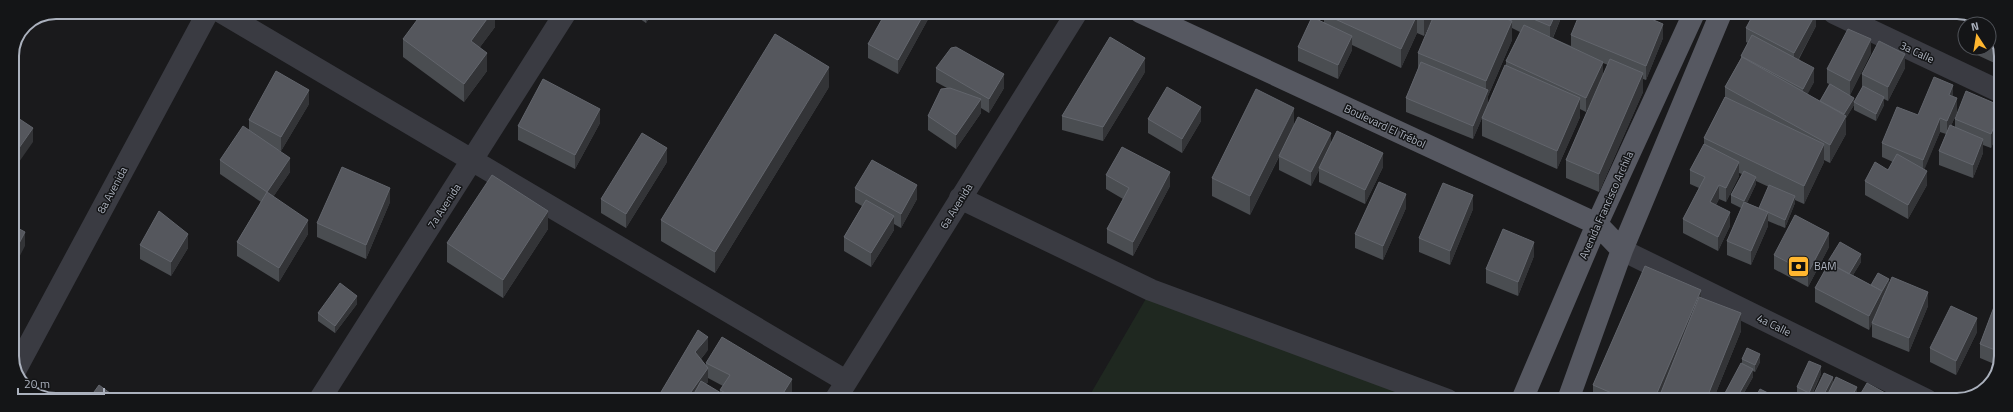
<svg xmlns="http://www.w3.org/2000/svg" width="2013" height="412" font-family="'Titillium Web',sans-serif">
	<rect width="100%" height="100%" fill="#1a1a1c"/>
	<path fill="#1f2820" d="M1151,290L1448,400H1087Z"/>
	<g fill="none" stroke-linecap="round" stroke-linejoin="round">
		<path stroke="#3a3b42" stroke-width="22" d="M221,12L846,381
			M1834,13L2001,92
			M960,198L1151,290L1448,400
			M1622,250L1927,400
			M16,369L208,12
			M320,399L566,12
			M835,400L1077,12"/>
		<path stroke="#565861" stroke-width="22" d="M1140,12L1597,224L1622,250
			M1522,400L1597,224L1694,13
			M1568,400L1622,250L1721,13"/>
	</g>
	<path fill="#4a4d51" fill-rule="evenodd" d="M495,12V27L480,47L487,71L464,102L403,57V39Z
		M630,12H653L646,23Z
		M932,12L898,74L868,58V44Z
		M1432,13V19L1424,36L1417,33L1401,68L1352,45V50L1338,79L1298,61V47L1324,23V14Z
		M1507,13H1563L1553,38L1571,46V35L1663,38L1646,80L1643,79V92L1599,192L1566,178V160L1601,80L1586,112L1580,109V117L1557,169L1482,136V118L1506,66V61L1520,32L1512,28V40L1488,96V104L1473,139L1406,112V98L1418,69V53L1507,19ZM1603,63L1608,65L1603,75Z
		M1565,13H1579L1577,18Z
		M1878,13H1885L1884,16Z
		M1816,26L1799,59L1814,82L1807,94L1820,101L1829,84L1827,83V69L1871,53L1850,95L1854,105L1846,118V134L1830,163L1824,160V162L1804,204L1795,200V203L1785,228L1768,221V226L1751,265L1727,255V241L1741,208L1731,203V195L1742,174L1739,173V176L1726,202L1719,199L1716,205L1730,226L1718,251L1683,233V219L1699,188L1690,184V170L1704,145V138L1725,97V87L1741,58V56L1748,43L1746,42V28ZM1756,181L1769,187L1759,208L1747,203L1756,184Z
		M1989,26L2001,51V66L1962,48V34L1965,28V48H1989Z
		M936,68L1004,88L989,113L981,108V113L956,149L928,130V116L947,88L936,82Z
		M1905,68L1888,101L1884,99V105L1876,121L1854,110V102L1862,88V74Z
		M1145,72L1103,141L1062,130V116Z
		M829,87L715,273L661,241V220Z
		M1953,97L1957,112L1951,126L1955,128V119L2001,106V124L1991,148L1983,145V153L1973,178L1939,165V151L1946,134L1940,132L1924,169L1927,185L1908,219L1865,195V181L1888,170L1893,162L1882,157V143L1918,115Z
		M309,104L281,151L278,150L290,172L273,197L308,234L279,282L237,256V242L261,202L220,174V160L249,130V120Z
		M1148,119L1201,121L1182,153L1148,133Z
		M600,123L575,169L518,140V126Z
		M1294,125L1331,145L1383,167L1365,204L1319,182V170L1311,186L1279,170V157L1250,215L1212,196V178Z
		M667,162L626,228L601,213V199Z
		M1106,175L1170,186L1133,256L1107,243V229L1123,199L1106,189Z
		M855,188L917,199L901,228L894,224V230L871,267L844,251V237L862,206L855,202Z
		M390,202L366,259L317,237V223Z
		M1406,208L1383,260L1355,248V234Z
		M1473,209L1450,265L1419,252V238Z
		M548,229L503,298L447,262V243Z
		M140,245L188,248L171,276L140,259Z
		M1829,247L1808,287L1774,269V255Z
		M1534,256L1518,296L1486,283V269Z
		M1861,262L1853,275L1871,285H1889L1928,306L1909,352L1872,337V323L1869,330L1815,302V288L1827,266V263Z
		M2000,291V364L1999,366L1980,358V344Z
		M1701,297L1741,331L1713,400H1589L1593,398V385Z
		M357,304L335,333L318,321V313Z
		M1977,332L1956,375L1930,362V348Z
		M708,350L701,359L706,366V363L792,393L788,400L661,399V392ZM708,378L723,386L720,390V393L706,384L708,382Z
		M1742,359L1760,362L1755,372L1753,371V377L1740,400H1725V393L1742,363Z
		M1821,374L1810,400H1808L1797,395V387Z"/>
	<path fill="#333437" d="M492,12H495V27L471,59V41Z
		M646,12H653L646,23Z
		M925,12H932L898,74V60Z
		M1427,13H1432V19L1424,36V18Z
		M1556,13H1563L1550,44V26Z
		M1577,13H1579L1577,18Z
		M1816,13V26L1794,67V53Z
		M1417,15V33L1401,68V49Z
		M1512,21V40L1488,96V104L1473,139V126L1486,93V81Z
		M1663,24V38L1646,80V66Z
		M1352,36V50L1338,79V65Z
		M1871,39V53L1850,95V81Z
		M487,53V71L464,102V84Z
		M1905,54V68L1888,101V87Z
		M1145,58V72L1103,141V127Z
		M1603,62V76L1586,112V98Z
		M829,67V87L715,273V252Z
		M1814,68V82L1803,103V89Z
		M1643,73V92L1599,192V174Z
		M1004,74V88L989,113V99Z
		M1953,85V99L1949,95Z
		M309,90V104L281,151V137Z
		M1884,97V105L1876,121V114Z
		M1580,98V117L1557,169V151Z
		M1854,98V105L1846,118V134L1830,163V145L1841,119Z
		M1957,98V112L1947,135V121Z
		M981,99V113L956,149V135Z
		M1201,107V121L1182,153V139Z
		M1294,108V126L1250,215V196Z
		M600,109V123L575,169V155Z
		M2001,110V124L1991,148V134Z
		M1940,118V132L1923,173V160Z
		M33,128V142L12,172V158Z
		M1331,133V147L1319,168V170L1311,186V172Z
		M1983,139V153L1973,178V165Z
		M1824,144V162L1804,204V186Z
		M667,148V162L626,228V214Z
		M1383,153V167L1365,204V190Z
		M290,158V172L267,206V192Z
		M1739,162V176L1726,202V188Z
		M1927,171V185L1908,219V205Z
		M1170,172V186L1133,256V242Z
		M1756,177V184L1744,209V201Z
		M917,185V199L901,228V214Z
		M1719,185V199L1710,216V202Z
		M390,188V202L366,259V245Z
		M1406,194V208L1383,260V246Z
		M1473,195V209L1450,265V251Z
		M1795,196V203L1785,228V220Z
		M548,211V229L503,298V280Z
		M1730,212V226L1718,251V237Z
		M1768,212V226L1751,265V251Z
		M894,216V230L871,267V253Z
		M308,220V234L279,282V268Z
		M25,232V246L12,271V257Z
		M1829,233V247L1808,287V273Z
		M188,234V248L171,276V262Z
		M1534,242V256L1518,296V282Z
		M1861,254V262L1848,283V276Z
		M1889,279V286L1882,298V305L1869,330V316Z
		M1701,290V309L1662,400H1654Z
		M1928,292V306L1909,352V338Z
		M357,296V304L335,333V326Z
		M1741,313V331L1713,400H1706Z
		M1977,318V332L1956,375V361Z
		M708,337V350L695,366V352Z
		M1760,354V362L1755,372V365Z
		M1821,366V374L1809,400V393Z
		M708,368V382L695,399H686Z
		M1753,369V377L1740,400H1736Z
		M1833,377V384L1825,400H1821Z
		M792,379V393L788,400H779Z
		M1857,387V394L1854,400H1850Z"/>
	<path fill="#55575d" stroke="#62656c" d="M423,12H492L471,41L487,53L464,84L403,39Z
		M886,12H925L898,60L868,44Z
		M1325,13H1427L1424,18L1417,15L1401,49L1324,14Z
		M1435,13H1491L1512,21L1486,81L1418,53Z
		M1519,13H1556L1550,26Z
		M1580,13H1637L1663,24L1646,66L1571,35Z
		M1754,13H1816L1794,53L1746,28Z
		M1971,16L1985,24H1967Z
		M1312,17L1352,36L1338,65L1298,47Z
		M1524,25L1603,62L1586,98L1506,61Z
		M1989,26L1990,27L2001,51V52L1989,47Z
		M1965,28V35L1962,34Z
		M1848,29L1871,39L1850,81L1827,69Z
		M775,34L829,67L715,252L661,220Z
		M1752,35L1814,68L1803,89L1741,56Z
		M1110,37L1145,58L1103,127L1062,116Z
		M1879,41L1905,54L1888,87L1862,74Z
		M956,47L1004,74L989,99L936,68L951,48Z
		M1742,57L1846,116L1830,145L1725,87Z
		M1610,59L1643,73L1599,174L1566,160Z
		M1421,62L1488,90L1473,126L1406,98Z
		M1505,65L1580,98L1557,151L1482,118Z
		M276,71L309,90L281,137L249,120Z
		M1934,77L1953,85L1949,95L1957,98L1947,121L1940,118L1923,160L1882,143L1897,107L1918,115Z
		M543,79L600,109L575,155L518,126Z
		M1830,84L1854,98L1844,114L1820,101Z
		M1863,86L1884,97L1876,114L1854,102Z
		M1167,87L1201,107L1182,139L1148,119Z
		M950,88L981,99L956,135L928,116L941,89Z
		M1256,89L1294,108L1250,196L1212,178Z
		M1966,91L2001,106V110L1991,134L1955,119Z
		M1725,97L1824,144L1804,186L1704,138Z
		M12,114L33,128L12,158Z
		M1298,117L1331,133L1311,172L1279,156Z
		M1950,125L1983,139L1973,165L1939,151Z
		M243,126L290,158L267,192L220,160Z
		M1337,131L1383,153L1365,190L1319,168Z
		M642,133L667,148L626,214L601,199Z
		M1704,144L1739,162L1726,188L1719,185L1710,202L1730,212L1718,237L1683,219L1705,177L1690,170Z
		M1122,147L1170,172L1133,242L1107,229L1129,188L1106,175Z
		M1897,154L1927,171L1908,205L1865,181L1875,162L1888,170Z
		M872,160L917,185L901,214L855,188Z
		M342,167L390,188L366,245L317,223Z
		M1744,171L1756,177L1744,201L1731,195Z
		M492,175L548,211L503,280L447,243Z
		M1379,182L1406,194L1383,246L1355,234Z
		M1443,183L1473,195L1450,251L1419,238Z
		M1769,185L1795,196L1785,220L1759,208Z
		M267,192L308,220L279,268L237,242Z
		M866,200L894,216L871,253L844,237Z
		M1744,202L1768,212L1751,251L1727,241Z
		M159,211L188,234L171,262L140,245Z
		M1795,215L1829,233L1808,273L1774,255Z
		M12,225L25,232L12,257Z
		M1503,229L1534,242L1518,282L1486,269Z
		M1840,242L1861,254L1849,274L1829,263L1828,264L1827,263Z
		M1829,263L1882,291L1869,316L1815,288Z
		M1645,266L1701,290L1654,400H1628L1593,385Z
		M1878,273L1889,279L1882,291L1871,285Z
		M1892,277L1928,292L1909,338L1872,323Z
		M340,283L357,296L335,326L318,313Z
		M2000,291V352L1980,344Z
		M1699,297L1741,313L1706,400H1658Z
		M1951,306L1977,318L1956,361L1930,348Z
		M698,330L708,337L695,352L708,368L686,399H670L661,392Z
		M722,337L792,379L779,400L737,399L720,390L730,375L706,363Z
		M1747,348L1760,354L1755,365L1742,359Z
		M1809,361L1821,366L1809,393L1797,387Z
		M1741,363L1753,369L1736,399L1725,393Z
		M1824,373L1833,377L1821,400H1811Z
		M1836,377L1857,387L1850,400H1825Z
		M701,381L731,399H691Z
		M1867,383L1896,399V400H1857Z
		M99,385L118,399H89Z
		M1760,389L1780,399V400H1754Z
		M1590,397L1596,400H1589Z"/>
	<defs>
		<symbol id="bank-square" viewBox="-11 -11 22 22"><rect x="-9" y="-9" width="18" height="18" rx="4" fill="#ffb62f" stroke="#141517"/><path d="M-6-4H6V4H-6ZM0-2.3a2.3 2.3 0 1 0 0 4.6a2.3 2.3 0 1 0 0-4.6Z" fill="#111"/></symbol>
	</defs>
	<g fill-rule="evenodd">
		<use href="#bank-square" x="1786" y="254" width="25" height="25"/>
	</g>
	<g text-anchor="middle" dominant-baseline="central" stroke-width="3" stroke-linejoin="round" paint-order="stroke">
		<g font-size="11" fill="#abb1bd" stroke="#141517">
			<text transform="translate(1917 52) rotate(25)">3a Calle</text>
			<text transform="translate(1385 126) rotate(25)">Boulevard El Trébol</text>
			<text transform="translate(112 190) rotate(-62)">8a Avenida</text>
			<text transform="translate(1606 205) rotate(-66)">Avenida Francisco Archila</text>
			<text transform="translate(444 206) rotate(-57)">7a Avenida</text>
			<text transform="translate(956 206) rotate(-58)">6a Avenida</text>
			<text transform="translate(1774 325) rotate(26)">4a Calle</text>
		</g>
		<g font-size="11" fill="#abb1bd" stroke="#141517" text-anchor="start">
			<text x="1814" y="266">BAM</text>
		</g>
	</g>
	<path d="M0 0H2013V412H0ZM56 19H1957A37 37 0 0 1 1994 56V356A37 37 0 0 1 1957 393H56A37 37 0 0 1 19 356V56A37 37 0 0 1 56 19Z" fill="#141517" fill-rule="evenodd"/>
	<path fill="none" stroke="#abb1bd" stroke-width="2" d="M56 19H1957A37 37 0 0 1 1994 56V356A37 37 0 0 1 1957 393H56A37 37 0 0 1 19 356V56A37 37 0 0 1 56 19Z"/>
	<g transform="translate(1977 36) rotate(348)"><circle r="19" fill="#141517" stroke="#505359"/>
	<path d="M0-3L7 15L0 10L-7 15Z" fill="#ffb62f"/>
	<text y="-6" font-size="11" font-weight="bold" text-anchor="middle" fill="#abb1bd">N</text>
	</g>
	<path d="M18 388v6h86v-6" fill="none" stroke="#abb1bd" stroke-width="2"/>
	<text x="24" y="388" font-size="12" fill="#abb1bd" stroke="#141517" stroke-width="3" paint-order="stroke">20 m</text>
</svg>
